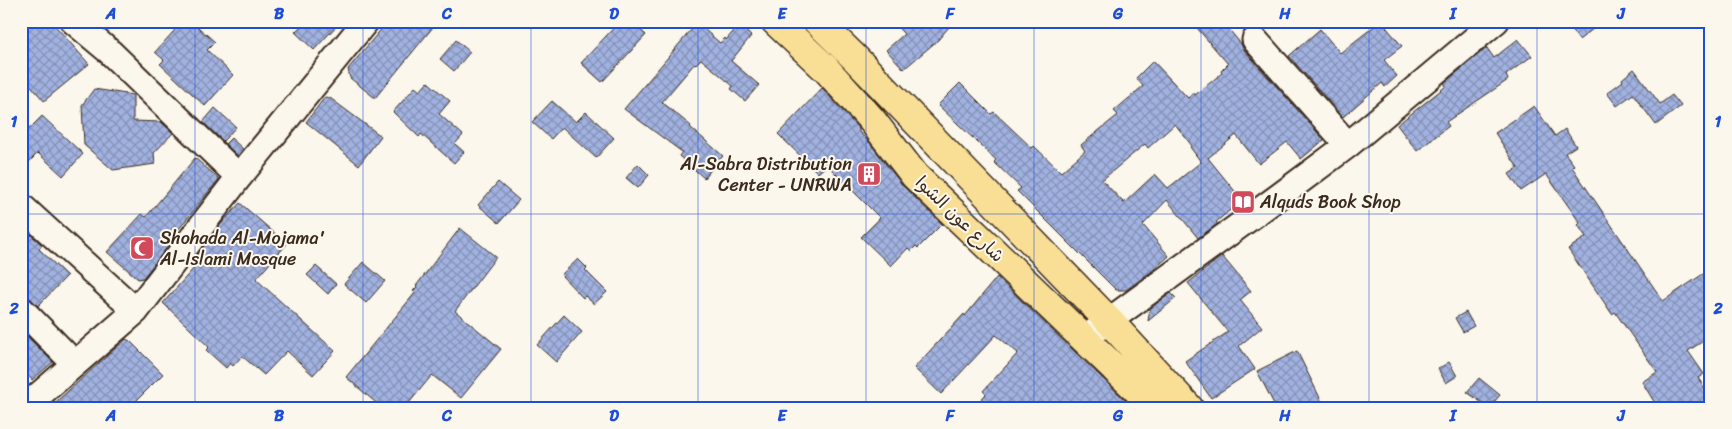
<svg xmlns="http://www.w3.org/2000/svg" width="1732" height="429" font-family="Sriracha,'Playpen Sans Arabic',sans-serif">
	<defs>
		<pattern id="building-cross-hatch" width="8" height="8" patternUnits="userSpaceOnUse" patternTransform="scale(1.25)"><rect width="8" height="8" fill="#a1b2e1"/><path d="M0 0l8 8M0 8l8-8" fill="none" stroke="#8491b6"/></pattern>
	</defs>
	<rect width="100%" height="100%" fill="#fbf7ec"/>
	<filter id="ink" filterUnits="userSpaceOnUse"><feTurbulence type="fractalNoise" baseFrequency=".02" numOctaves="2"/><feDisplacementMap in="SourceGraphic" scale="10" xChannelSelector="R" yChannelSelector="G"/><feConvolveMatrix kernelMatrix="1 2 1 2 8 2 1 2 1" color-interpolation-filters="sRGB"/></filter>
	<g filter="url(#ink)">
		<path fill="url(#building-cross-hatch)" stroke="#3b2a1e" fill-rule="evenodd" d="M21,21H51L89,64L44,101L21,74Z
			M183,21H191L215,42L207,50L233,75L205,106L160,64L164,60L155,52Z
			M306,21H341L314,50L295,32Z
			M388,21H438L375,98L350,78L348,69Z
			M620,21H631L646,35L602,82L581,63Z
			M892,21H954L938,40L904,69L886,50L904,34Z
			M1191,21H1222L1241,44L1244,50L1324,140L1301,159L1287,142L1259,164L1236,135L1208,158L1242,200L1216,222L1218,224L1198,238L1167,200L1143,225L1169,256L1152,271L1126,290H1116L1017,191L1021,188L994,162L996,160L938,105L960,83L991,114L994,112L1032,148L1034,146L1061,172L1085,151L1081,145L1118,115L1114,111L1143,86L1136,78L1153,61L1188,98L1194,93L1195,95L1222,73L1221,71L1228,64ZM1175,124L1192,146L1190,147L1201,162L1168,188L1155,174L1124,203L1102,180L1145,144L1148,148Z
			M1381,21L1402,46L1384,60L1397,76L1385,87L1382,83L1343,117L1289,56L1320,29L1340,53Z
			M1565,21H1603L1579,40Z
			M697,23L720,43L725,38L726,40L739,25L751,36L731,61L759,85L745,101L731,89L733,86L701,59L696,64L695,63L662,102L691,126L690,127L723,156L704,178L679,156L682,152L624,109Z
			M1518,39L1532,56L1506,75L1508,80L1446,122L1449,126L1417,151L1397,125L1446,86L1444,83L1479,54L1487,48L1494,58Z
			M456,40L470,52L454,71L440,59Z
			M1634,69L1660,104L1672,95L1681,106L1656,125L1633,94L1617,106L1607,93L1623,81L1622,79Z
			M428,82L450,101L439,114L463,135L455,144L464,152L454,163L421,134L419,137L393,112L415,87L420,91Z
			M822,88L859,129V132L869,142L903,186L942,224L918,248L916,246L911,251L908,248L891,266L861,237L880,218L827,165L818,173L778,134Z
			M94,89L133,95V121L161,122L173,133L154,153L155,164L113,170L84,145L82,105Z
			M325,97L330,98L381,136L359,165L306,122Z
			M552,101L576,122L586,112L614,138L596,158L562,127L551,139L532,122Z
			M1534,106L1555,136L1565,129L1576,146L1565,153L1574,165L1572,167L1663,301L1703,274L1711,286V336L1688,351L1704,374L1698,378L1711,397V408H1658L1642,382L1657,372L1615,312L1612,314L1568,249L1586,237L1578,225L1580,223L1546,174L1521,191L1509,174L1518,168L1495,133Z
			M215,108L236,127L223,141L203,122Z
			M42,116L83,154L63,176L38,153L21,170V137Z
			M231,138L243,149L238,156L225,144Z
			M195,158L219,179L170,240L172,241L143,278L138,279L107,252L142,214L146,217Z
			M638,164L649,175L638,188L626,178Z
			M498,182L519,200L499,223L478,205Z
			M240,203L287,244L256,279L335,351L313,375L287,351L264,375L242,356L233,366L230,363L226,368L206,350L209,347L163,303L194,268L190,264L221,224Z
			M21,226L42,245L39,249L67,276L38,306L31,299L21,295Z
			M460,228L496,257L455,311L501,349L461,398L432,375L405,408H382L346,377L415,293L413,291L417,287L416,286Z
			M1222,256L1251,291L1240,300L1262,327L1239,346L1255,369L1211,398L1185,361L1228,332L1188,283Z
			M578,259L587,268L585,270L607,292L594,304L585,296L583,298L561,275Z
			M363,262L385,281L366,303L344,284Z
			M316,266L336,284L328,294L307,275Z
			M997,277L1126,401L1119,408H973L986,394L983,391L1018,353L996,335L941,394L914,368L964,314L965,316Z
			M1171,293L1176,298L1148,321L1150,308Z
			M1466,312L1474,326L1463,332L1455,318Z
			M564,315L582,332L556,362L537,345Z
			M21,330L53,362L32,380L21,367Z
			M126,339L130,341L163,374L129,408H49Z
			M1297,351L1322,402L1310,408H1276L1257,371Z
			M1449,362L1457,376L1446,383L1438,369Z
			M1479,378L1500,395L1489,408L1467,392Z"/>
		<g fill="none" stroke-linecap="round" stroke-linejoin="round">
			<defs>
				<path id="minor" d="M73,21L110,52L239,177
					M1255,40L1348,145
					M21,206L136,311
					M21,309L75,364
					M1084,339L1281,195L1348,145L1496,21
					M24,408L136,311L239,177L366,21"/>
				<path id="major" d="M775,21L826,69L871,119L915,176L1156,408
					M817,21L853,56L1109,321L1189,408"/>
			</defs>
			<use href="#minor" stroke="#3b2a1e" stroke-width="29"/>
			<use href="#major" stroke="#3b2a1e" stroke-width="31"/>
			<use href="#minor" stroke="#fbf7ec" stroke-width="25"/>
			<use href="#major" stroke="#f9df96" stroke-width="28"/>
		</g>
	</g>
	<path fill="none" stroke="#1d4ed8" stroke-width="1" stroke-opacity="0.55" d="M195,21V408M363,21V408M531,21V408M698,21V408M866,21V408M1034,21V408M1201,21V408M1369,21V408M1537,21V408M21,214H1711"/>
	<defs>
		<symbol id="building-square" viewBox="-11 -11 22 22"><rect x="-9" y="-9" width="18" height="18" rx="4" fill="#d1495b" stroke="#fbf7ec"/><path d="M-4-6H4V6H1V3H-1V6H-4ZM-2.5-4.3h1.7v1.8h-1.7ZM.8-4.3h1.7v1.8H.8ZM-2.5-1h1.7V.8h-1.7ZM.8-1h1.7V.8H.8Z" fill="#fff"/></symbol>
		<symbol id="library-square" viewBox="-11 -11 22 22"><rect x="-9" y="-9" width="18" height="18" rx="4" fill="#d1495b" stroke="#fbf7ec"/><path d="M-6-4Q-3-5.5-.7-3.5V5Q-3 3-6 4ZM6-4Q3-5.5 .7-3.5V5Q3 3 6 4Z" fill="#fff"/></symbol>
		<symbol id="mosque-square" viewBox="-11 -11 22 22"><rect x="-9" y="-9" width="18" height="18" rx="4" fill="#d1495b" stroke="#fbf7ec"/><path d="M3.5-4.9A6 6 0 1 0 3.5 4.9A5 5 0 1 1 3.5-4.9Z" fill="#fff"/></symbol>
	</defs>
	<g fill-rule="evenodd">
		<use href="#building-square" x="855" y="160" width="28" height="28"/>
		<use href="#library-square" x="1229" y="188" width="28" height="28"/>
		<use href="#mosque-square" x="128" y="234" width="28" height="28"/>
	</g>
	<g text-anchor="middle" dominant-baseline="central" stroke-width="4" stroke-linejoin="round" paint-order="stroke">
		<g font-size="18" fill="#3b2a1e" stroke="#fbf7ec" text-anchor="start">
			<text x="852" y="164" text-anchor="end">Al-Sabra Distribution<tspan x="852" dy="21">Center - UNRWA</tspan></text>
			<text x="1260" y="202">Alquds Book Shop</text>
			<text x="160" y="238">Shohada Al-Mojama'<tspan x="160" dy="21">Al-Islami Mosque</tspan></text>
		</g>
		<g font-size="18" fill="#3b2a1e" stroke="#fbf7ec">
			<text transform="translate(960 219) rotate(44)">شارع عون الشوا</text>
		</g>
	</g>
	<rect width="1732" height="429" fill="none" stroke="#fbf7ec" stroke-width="55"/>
	<rect x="28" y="28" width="1676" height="374" fill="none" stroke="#1d4ed8" stroke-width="2"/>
	<g font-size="16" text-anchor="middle" font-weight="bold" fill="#1d4ed8">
		<text x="111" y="19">A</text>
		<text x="279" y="19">B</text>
		<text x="447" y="19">C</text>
		<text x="614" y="19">D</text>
		<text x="782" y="19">E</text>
		<text x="950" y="19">F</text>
		<text x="1118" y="19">G</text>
		<text x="1285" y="19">H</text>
		<text x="1453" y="19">I</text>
		<text x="1621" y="19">J</text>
		<text x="14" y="127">1</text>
		<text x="1718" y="127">1</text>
		<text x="14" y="314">2</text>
		<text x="1718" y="314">2</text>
		<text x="111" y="421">A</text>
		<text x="279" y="421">B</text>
		<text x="447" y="421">C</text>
		<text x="614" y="421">D</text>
		<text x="782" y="421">E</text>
		<text x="950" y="421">F</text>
		<text x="1118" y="421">G</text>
		<text x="1285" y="421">H</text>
		<text x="1453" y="421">I</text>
		<text x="1621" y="421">J</text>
	</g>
</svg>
